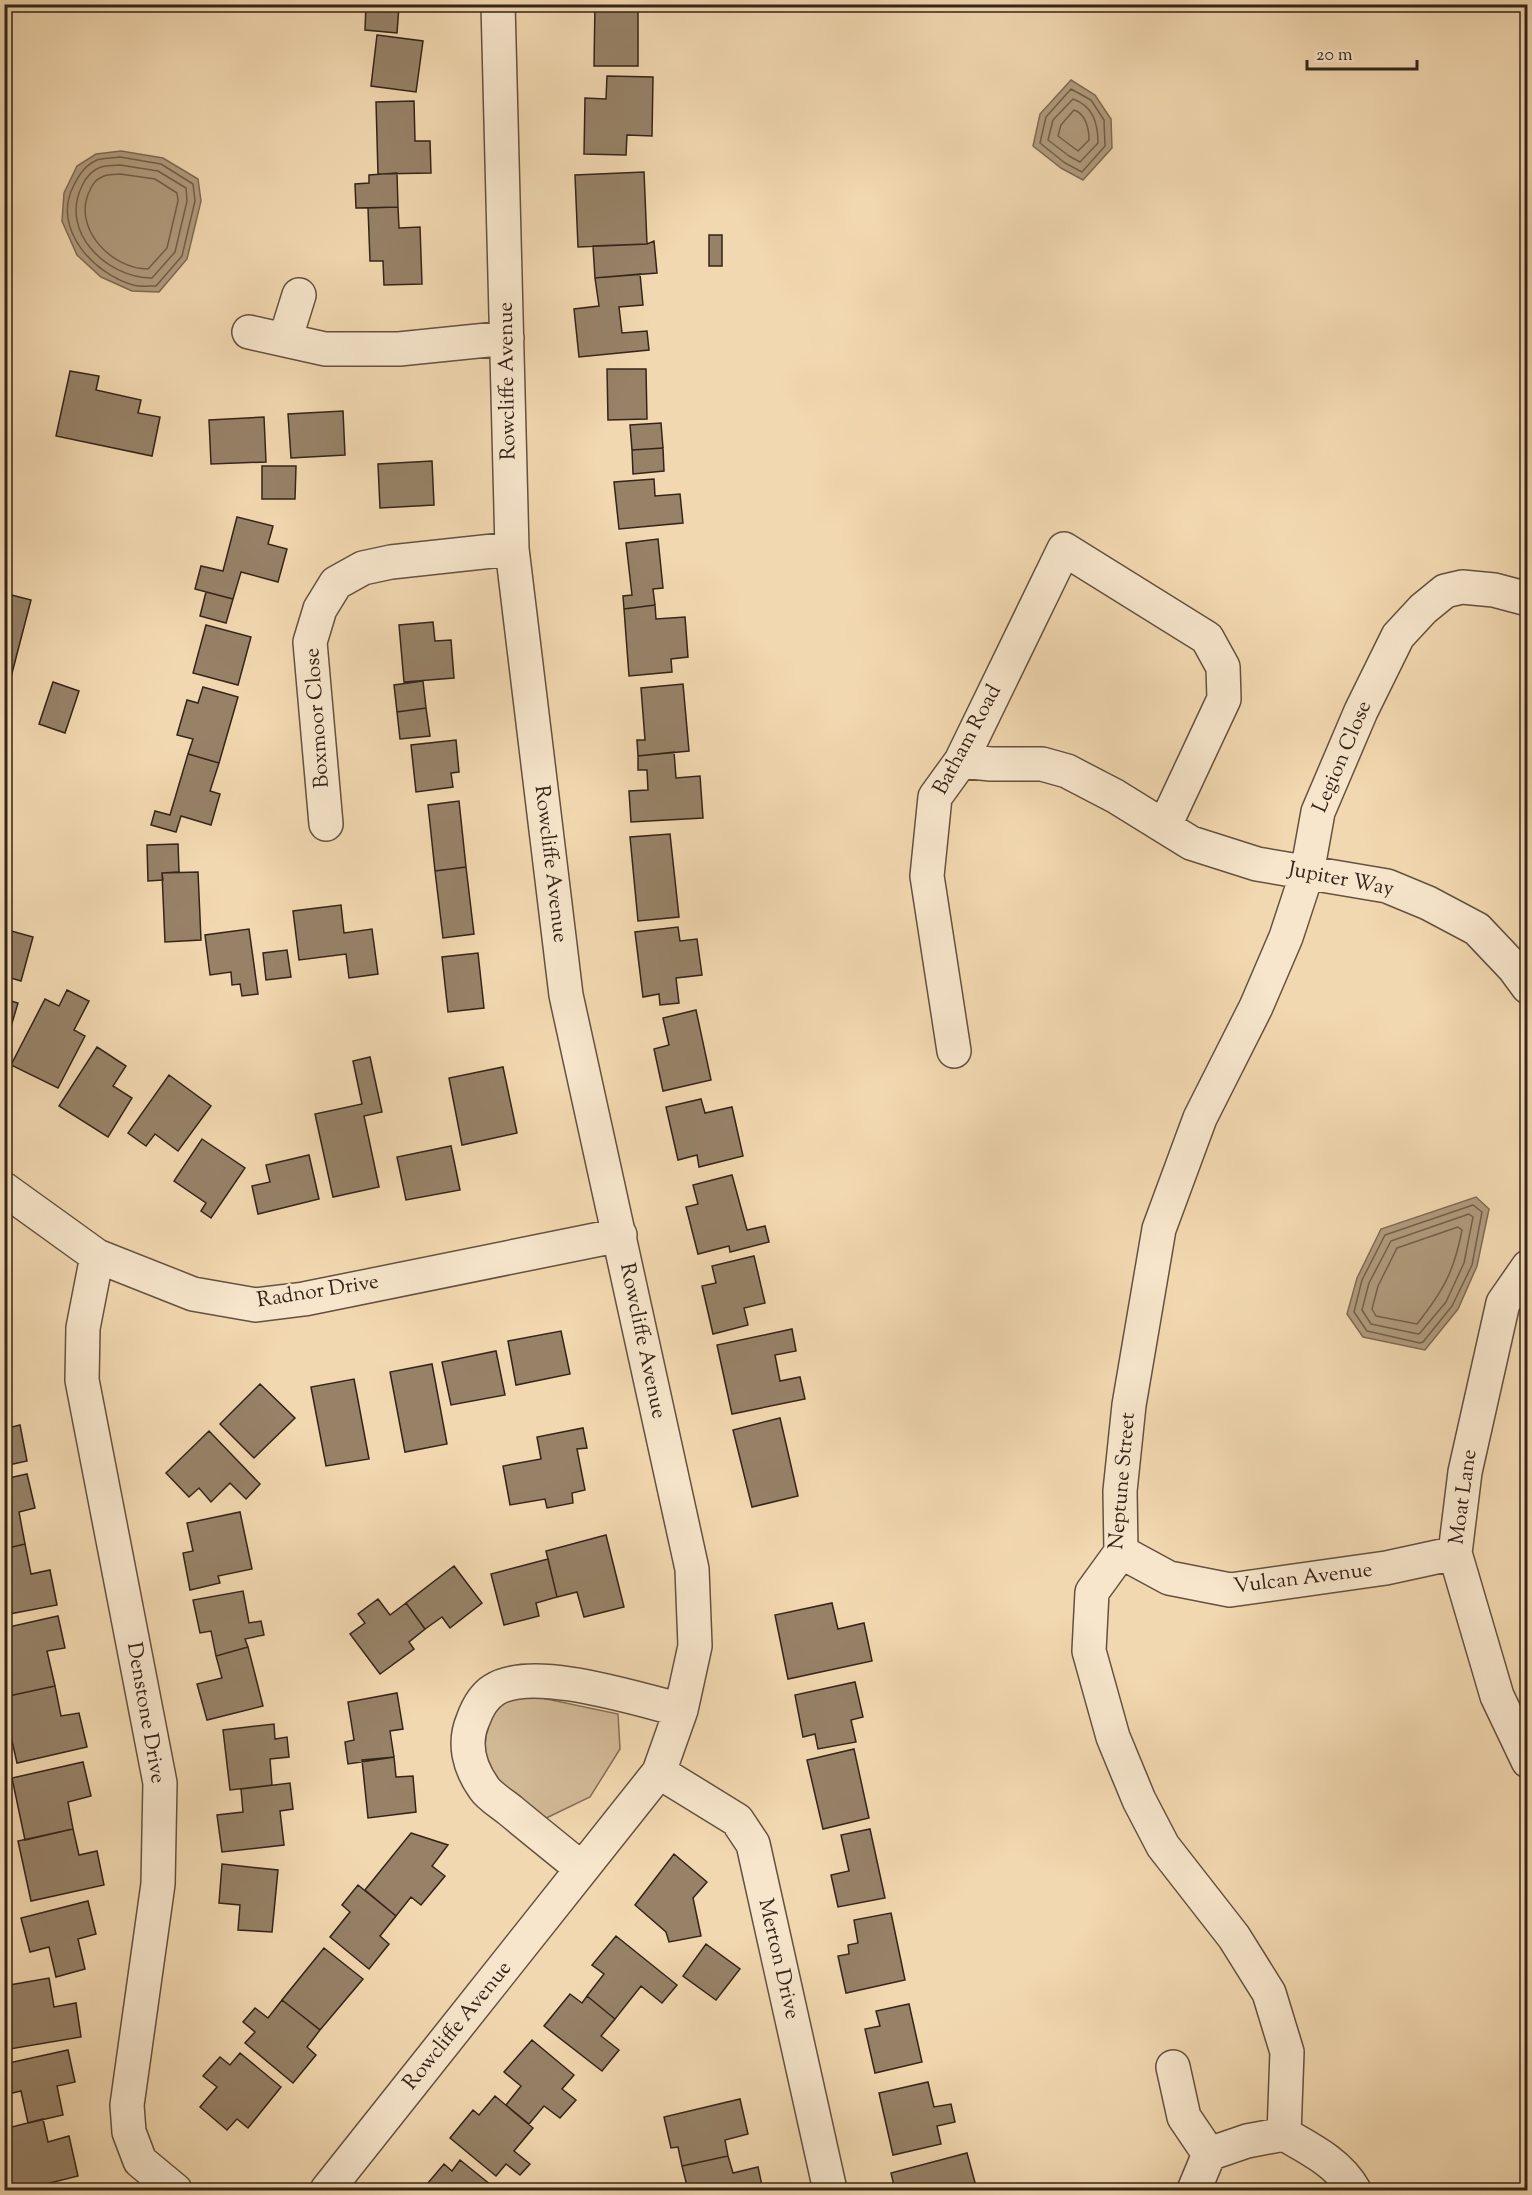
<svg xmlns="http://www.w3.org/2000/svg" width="1532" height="2195" font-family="'Sorts Mill Goudy',serif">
	<rect width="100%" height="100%" fill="#f2d8b0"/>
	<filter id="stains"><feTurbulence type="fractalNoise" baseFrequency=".00333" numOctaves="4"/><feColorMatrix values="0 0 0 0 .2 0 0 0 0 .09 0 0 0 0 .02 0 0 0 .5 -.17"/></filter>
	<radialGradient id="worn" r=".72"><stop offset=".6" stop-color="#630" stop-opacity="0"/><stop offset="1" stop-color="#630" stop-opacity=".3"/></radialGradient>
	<path fill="#d2b996" stroke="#836e58" stroke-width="1.5" d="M515,1696L542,1698L618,1714L620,1749L590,1797L540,1821L501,1786L476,1741L499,1704Z"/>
	<path fill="#b19b7d" stroke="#7f6b55" stroke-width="1.5" d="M1071,80L1095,95L1111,119L1112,148L1083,180L1061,168L1033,146L1040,114Z
		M121,151L163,158L198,179L201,201L187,259L159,292L132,291L101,277L77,255L62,221L64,193L77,166L96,154Z
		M1476,1197L1489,1209L1477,1266L1458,1309L1425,1350L1363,1337L1347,1314L1357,1278L1381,1229Z"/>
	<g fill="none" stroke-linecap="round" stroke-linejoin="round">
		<path stroke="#72604b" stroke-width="1.5" d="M1071,89L1091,100L1104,120L1105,146L1082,172L1065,163L1040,143L1046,117Z
			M1073,99C1093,106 1098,123 1098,143L1080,162L1069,156L1048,140L1053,120Z
			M1074,110C1086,114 1089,129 1089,140L1078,151L1058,136L1061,125Z
			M120,157L161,164L193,184L195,201L182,256L156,286C149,286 140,287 133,285C94,274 52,229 73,187C79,175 84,166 97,160C104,158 113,158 120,157Z
			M120,165L158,171L186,188L187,201L175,252L152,278C107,278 59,232 82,186C86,177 92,170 101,167C107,165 114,166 120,165Z
			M120,174L155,179L177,193L178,201L167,248L148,269C111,269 71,227 90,190C93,184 95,180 102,177C107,174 114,175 120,174Z
			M1473,1205L1482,1212L1472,1265L1452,1306L1423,1342L1420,1343L1367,1331L1354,1312L1362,1280L1385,1235Z
			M1469,1214L1473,1217L1464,1263L1446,1302L1420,1333L1418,1334L1371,1324L1362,1310L1369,1283L1391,1241Z
			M1458,1227L1462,1230C1454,1272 1443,1291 1417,1324L1376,1316L1372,1309L1378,1286L1397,1248Z"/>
	</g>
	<path fill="#978268" stroke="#342419" stroke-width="1.5" d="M366,4L399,6L397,33L365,30Z
		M595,4H638V66H594Z
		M377,35L423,41L416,92L371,86Z
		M607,76L653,77L652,136L627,135L626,155L584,154L585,98L606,99Z
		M414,101L415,141H430L431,173L378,174L376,102Z
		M644,172L647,244L578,247L575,175Z
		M397,173L398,207L356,208L355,184L369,183V175Z
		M398,207L399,228L420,227L422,284L384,285L383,261H370L368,208Z
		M709,235H722V266H709Z
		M654,241L657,273L595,278L593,246L647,244Z
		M640,274L643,305L619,307L622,333L647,331L649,350L579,357L574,309L599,306L595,278Z
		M607,369H646L647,419L608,420Z
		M70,371L99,376L96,390L141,400L138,413L160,417L152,456L56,436Z
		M343,411L345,455L291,458L288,414Z
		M264,417L266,462L211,464L209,420Z
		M661,423L663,448L632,450L630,425Z
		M663,448L664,471L633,474L632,450Z
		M432,461L434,505L380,508L378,464Z
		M262,466H296L295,499H262Z
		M654,479L655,496L680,494L683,523L619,529L614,482Z
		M237,517L273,526L268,544L287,549L278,582L241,572L233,599L195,589L201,566L223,571Z
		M658,539L663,588L653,589L655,605L624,609L623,596L632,595L626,543Z
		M206,592L233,599L226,623L200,616Z
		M4,593L31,600L11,677L4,675Z
		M655,605L656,619L685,617L688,657L671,659L672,672L629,676L624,609Z
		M433,622L435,641L451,640L454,678L404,682L399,625Z
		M206,625L251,637L238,685L193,673Z
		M423,681L426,708L397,712L394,685Z
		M53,682L79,691L65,733L39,724Z
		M683,684L689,751L638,756L637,740H645L641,688Z
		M203,687L238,697L219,763L188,754L193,739L177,735L187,700L198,703Z
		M426,708L430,736L400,739L397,712Z
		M456,740L459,772L451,773L453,787L416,792L411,745Z
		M674,752L676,778L700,776L703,818L631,822L629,791L648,790L647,770H638V756Z
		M188,754L219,763L210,791L220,794L211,825L181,816L176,832L151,825L155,811L170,815Z
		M459,801L466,867L435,871L428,805Z
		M670,834L679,917L638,921L630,837Z
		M178,844L179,872L162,873L163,880L148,881L147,845Z
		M466,867L474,934L443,938L435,871Z
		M198,872L201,940L165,942L162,873Z
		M341,905L344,933L372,929L378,974L349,978L346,954L299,960L293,911Z
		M678,927L680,941L697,939L702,975L676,978L679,1003L660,1005L659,994L643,997L635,932Z
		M4,929L33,937L21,981L4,976Z
		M249,929L258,994L242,996L240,984L232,985L231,972L210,975L205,935Z
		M287,950L291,977L266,980L263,953Z
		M478,953L484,1008L448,1012L442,957Z
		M67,990L89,1001L74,1030L85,1036L58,1088L11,1065L45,999L59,1006Z
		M4,999L18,1003L4,1050Z
		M696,1010L711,1080L663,1091L654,1049L669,1045L663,1018Z
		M97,1047L126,1066L113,1086L132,1098L108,1137L59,1106Z
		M370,1057L382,1112L364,1116L379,1187L333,1197L315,1114L362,1104L353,1061Z
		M503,1067L517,1133L462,1145L449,1078Z
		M169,1075L211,1106L178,1151L155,1134L146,1146L128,1133Z
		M701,1099L705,1113L732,1107L743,1156L699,1167L697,1155L678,1160L666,1107Z
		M202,1139L245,1168L211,1218L201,1211L206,1203L174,1181Z
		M451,1146L460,1190L406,1200L397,1157Z
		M309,1155L319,1199L258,1214L252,1186L270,1182L266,1165Z
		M732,1175L747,1230L765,1226L769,1242L730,1252L729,1246L698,1254L686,1207L698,1204L693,1185Z
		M754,1256L765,1303L744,1308L748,1325L713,1334L702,1286L716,1283L712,1266Z
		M792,1329L796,1351L775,1355L780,1381L800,1377L805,1399L732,1414L717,1345Z
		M561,1331L570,1374L516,1385L508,1341Z
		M496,1351L505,1395L451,1405L442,1362Z
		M432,1364L447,1444L405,1452L390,1372Z
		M354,1379L369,1459L326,1466L311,1387Z
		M260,1384L295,1418L254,1458L220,1424Z
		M780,1418L798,1496L752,1507L733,1430Z
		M20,1425L27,1461L4,1466V1429Z
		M583,1428L587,1448L577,1449L585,1490L572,1493L573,1503L547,1508L545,1499L510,1505L503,1466L541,1459L537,1437Z
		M209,1431L260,1484L246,1499L230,1483L211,1502L199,1488L189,1497L166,1473Z
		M27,1474L35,1508L19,1512L25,1544L4,1549V1479Z
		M240,1512L252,1569L218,1576L220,1583L190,1590L183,1553L193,1551L187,1523Z
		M606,1535L624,1607L584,1617L577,1592L557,1597L546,1551Z
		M25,1544L31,1574L50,1570L57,1605L4,1615V1549Z
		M548,1559L557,1597L536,1603L539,1616L504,1625L491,1574Z
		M454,1566L482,1603L450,1628L442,1617L425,1629L406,1603Z
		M243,1591L249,1623L261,1621L264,1635L245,1639L248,1647L216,1656L211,1631L200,1633L193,1600Z
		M378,1599L390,1615L406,1603L425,1629L409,1642L414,1649L380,1674L350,1634L365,1623L358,1614Z
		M832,1603L838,1629L864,1623L872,1661L788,1679L775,1615Z
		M58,1616L65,1648L47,1651L55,1686L4,1697V1628Z
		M248,1647L263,1706L207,1720L197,1684L222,1678L216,1656Z
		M855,1682L863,1717L851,1720L856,1742L818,1749L815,1734L803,1737L795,1695Z
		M55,1686L61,1716L79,1713L87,1747L17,1763L4,1706V1697Z
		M397,1693L403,1729L390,1731L394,1757L348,1764L345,1742L354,1740L348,1702Z
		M274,1724L275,1739L287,1737L289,1757L270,1759L272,1785L230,1790L223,1730Z
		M854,1749L869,1818L823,1829L807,1760Z
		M394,1757L396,1777L413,1776L416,1812L368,1818L362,1760Z
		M83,1762L91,1796L68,1802L73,1829L25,1840L12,1778Z
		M290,1783L293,1809L280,1811L284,1845L222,1852L217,1815L243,1812L241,1789Z
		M73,1829L79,1855L97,1851L104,1885L31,1901L18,1841Z
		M870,1829L885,1898L838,1907L831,1875L849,1871L841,1835Z
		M411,1833L448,1845L432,1866L445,1876L421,1905L411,1897L396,1916L365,1890Z
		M674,1854L707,1882L693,1898L701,1936L669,1942L666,1932L635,1905Z
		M222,1864L278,1870L272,1932L238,1930L240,1905L219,1903Z
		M358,1885L396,1916L380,1936L389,1944L369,1969L330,1937L350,1912L342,1905Z
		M88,1901L96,1934L78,1939L85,1969L56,1977L49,1947L30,1952L21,1918Z
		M891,1913L905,1980L846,1993L838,1956L849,1954L848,1945L858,1943L854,1920Z
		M616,1936L677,1985L662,2003L641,1986L615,2019L587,1996L604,1974L592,1965Z
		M706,1944L740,1969L716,2000L683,1976Z
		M324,1948L363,1979L320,2030L282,2000Z
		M49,1978L54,2007L76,2003L81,2037L10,2049L4,2014V1986Z
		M570,1994L582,2003L587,1996L615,2019L601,2036L619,2050L602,2071L544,2026Z
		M282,2000L320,2030L307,2047L316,2055L293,2083L245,2043L255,2032L243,2022L255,2008L268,2018Z
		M909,2004L922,2062L875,2073L865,2029L880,2026L876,2011Z
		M532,2040L574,2075L562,2089L576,2100L560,2118L544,2106L529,2124L506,2105L521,2086L504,2072Z
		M68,2050L75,2082L57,2086L63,2115L28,2123L21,2091L4,2095V2064Z
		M240,2053L281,2087L248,2128L237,2119L227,2130L200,2107L217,2087L203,2076L220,2057L230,2065Z
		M928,2082L934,2107L951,2104L955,2122L937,2126L941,2144L893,2155L879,2093Z
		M495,2096L533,2128L514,2151L530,2164L520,2175L506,2164L496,2176L450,2138L473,2110L479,2115Z
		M740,2099L748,2134L725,2140L728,2156L682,2166L678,2147L671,2148L664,2117Z
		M43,2119L48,2142L69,2136L78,2176L22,2190H5L4,2129Z
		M967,2153L977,2190H895L891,2173Z
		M728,2156L733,2173L758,2167L763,2190H688L682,2166Z
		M460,2160L491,2185L486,2190H422L444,2164L452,2171Z"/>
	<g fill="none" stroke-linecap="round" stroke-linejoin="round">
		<defs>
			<path id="minor" d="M249,332L325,349H399L507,338
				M285,340L299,295
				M961,761L991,764H1042L1067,771L1115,796L1191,843L1257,864L1387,886L1428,903L1477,929L1514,968L1528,987
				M326,824L310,642L320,609L336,583L363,568L391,562L512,549
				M954,1051L927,876L935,797L961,761L1064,549L1207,638L1223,667L1224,699L1165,825
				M4,1189L97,1256L193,1294L256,1305L304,1299L620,1235
				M97,1256L83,1328L82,1380L160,1783L158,1884L127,2105L129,2132L140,2161L175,2190
				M1528,1267L1503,1303L1465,1472L1455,1553L1497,1696L1528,1761
				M1121,1552L1169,1578L1230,1590L1386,1568L1455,1553
				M659,1772L737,1820L753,1844L830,2190
				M582,1869C559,1850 535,1831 511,1811C503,1804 490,1797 484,1788C469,1767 463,1743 473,1720C477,1709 484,1696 494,1690C532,1665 637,1699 681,1710
				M1173,2067L1184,2117L1209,2154
				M327,2190L659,1772L681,1710L695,1646L692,1569L566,995L512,549L498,4
				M1194,2190L1209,2154L1247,2141L1284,2134
				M1354,2190C1339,2163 1310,2149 1284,2134L1287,2052L1269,1993L1234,1937L1163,1846L1139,1800L1113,1737L1089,1651L1092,1592L1121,1552L1120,1491L1129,1405L1159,1229L1200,1118L1256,1007L1286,937L1307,873L1318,812L1361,711L1398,636L1423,609L1445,591L1462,587L1494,590L1528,599"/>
		</defs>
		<use href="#minor" stroke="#64513f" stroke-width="36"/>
		<use href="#minor" stroke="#f7e6cc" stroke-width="33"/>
	</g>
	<g text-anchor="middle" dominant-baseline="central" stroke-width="5" stroke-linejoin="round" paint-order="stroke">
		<g font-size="21" fill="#342419" stroke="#f7e6cc">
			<text transform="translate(508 381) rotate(-91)">Rowcliffe Avenue</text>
			<text transform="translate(318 718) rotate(-94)">Boxmoor Close</text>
			<text transform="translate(968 740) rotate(-62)">Batham Road</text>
			<text transform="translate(1343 757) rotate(-67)">Legion Close</text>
			<text transform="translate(550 864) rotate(83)">Rowcliffe Avenue</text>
			<text transform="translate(1341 880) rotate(11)">Jupiter Way</text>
			<text transform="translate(318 1292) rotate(-9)">Radnor Drive</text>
			<text transform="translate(642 1341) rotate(78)">Rowcliffe Avenue</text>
			<text transform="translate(1123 1481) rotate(-85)">Neptune Street</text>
			<text transform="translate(1464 1497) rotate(-82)">Moat Lane</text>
			<text transform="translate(1303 1579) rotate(-7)">Vulcan Avenue</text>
			<text transform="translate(145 1713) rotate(80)">Denstone Drive</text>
			<text transform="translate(778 1959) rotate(77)">Merton Drive</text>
			<text transform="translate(458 2026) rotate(-51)">Rowcliffe Avenue</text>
		</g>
	</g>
	<rect width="1532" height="2195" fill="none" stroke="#f2d8b0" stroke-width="24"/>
	<rect x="6" y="6" width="1520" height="2183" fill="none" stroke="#342419" stroke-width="3"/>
	<rect x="12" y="12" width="1508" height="2171" fill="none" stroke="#342419" stroke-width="1.5"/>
	<path d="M1307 60v9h110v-9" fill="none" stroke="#342419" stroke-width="3"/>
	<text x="1316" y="60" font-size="18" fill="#342419" stroke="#f7e6cc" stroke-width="4.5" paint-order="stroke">20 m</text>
	<rect width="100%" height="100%" filter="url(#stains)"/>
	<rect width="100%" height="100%" fill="url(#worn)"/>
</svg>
